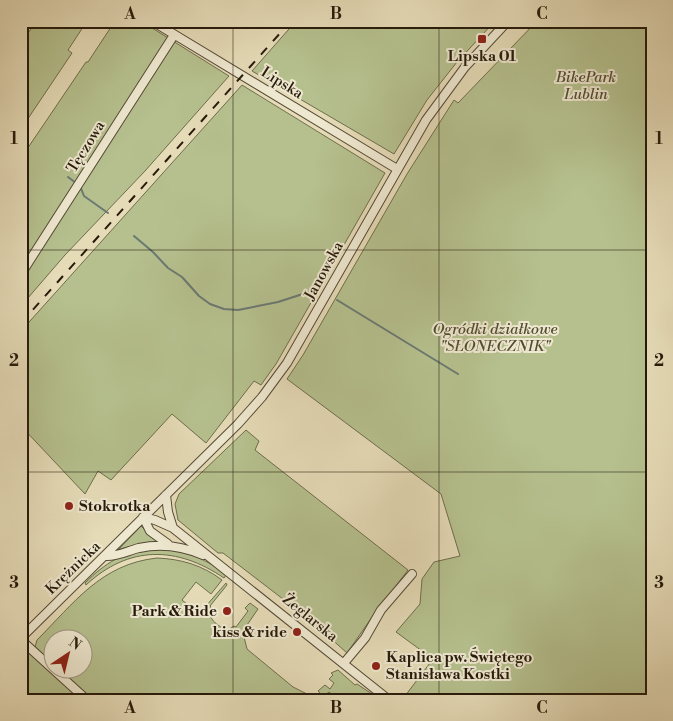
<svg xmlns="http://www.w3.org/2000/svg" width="673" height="721" font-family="'Libre Bodoni',serif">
	<rect width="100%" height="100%" fill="#e5dbb7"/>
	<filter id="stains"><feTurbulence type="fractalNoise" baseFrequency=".004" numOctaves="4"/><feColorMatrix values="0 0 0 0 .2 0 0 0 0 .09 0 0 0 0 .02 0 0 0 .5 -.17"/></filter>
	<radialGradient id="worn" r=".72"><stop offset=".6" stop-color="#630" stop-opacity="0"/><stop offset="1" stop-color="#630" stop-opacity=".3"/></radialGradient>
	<path fill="#b5c08e" stroke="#6e6d4c" d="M36,21H87L68,50L72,53L21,129V44Z
		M115,21H141L229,76L145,171L65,255L21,306V158L86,62H88Z
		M296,21H495L457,62L427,100L394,154L252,71Z
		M537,21H652V700H402L433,659L396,632L420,604L422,579L434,562L460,556L441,494L287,379L303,355L407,174L454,100L458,103Z
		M242,85L385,173L276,364L261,385L254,381L206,443L172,414L111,480L98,471L85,494L21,426V331Z
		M246,430L259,441L255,450L408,570L370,620L347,653L309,619L223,553H218L178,520L175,504L179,494Z
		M141,526L149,534L163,542L128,547L117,551Z
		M153,549C182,549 203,558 226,573V575L224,578C177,546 129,545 86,585L85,583C105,563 124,551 153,549Z
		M157,558C181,559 202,565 222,580L211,594L196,582L182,600L199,614L226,583L227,585L210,606L211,607C206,618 218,627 228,630L234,626L236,627L248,611L245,608L250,603L258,609L247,625L248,626L244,637L247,649L293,687L309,695L314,700H93L59,669L82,668V638H52V663L35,647L37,640C74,603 101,564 157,558Z
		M21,646H23L83,700H21Z
		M338,670L355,685L357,684L381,700H331L334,696L329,692L325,695L321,694L318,691L325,685L330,689L334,683L329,679L333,675L331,673Z"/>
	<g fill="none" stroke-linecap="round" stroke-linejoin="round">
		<path stroke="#6b7973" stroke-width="2" d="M68,177L76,183
			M80,186L84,196L108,213
			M134,236L153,252L168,268L182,277L199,296L210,304L224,309L238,310L278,302L312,291L317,288L319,289
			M337,300L458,374"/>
		<defs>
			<path id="minor" d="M152,21L397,169
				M21,274L174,35
				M166,495L168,512L173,528
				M143,517L155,520L173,528L389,700
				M143,517L150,531L168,544
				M105,556C117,557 127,551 139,548C162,543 182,546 203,555
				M21,638L238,424L262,397L287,363L426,120L465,67L508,21
				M21,640L87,700
				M344,663L365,638L381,610L412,574"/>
		</defs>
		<use href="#minor" stroke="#564a36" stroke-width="10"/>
		<use href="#minor" stroke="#eee8d0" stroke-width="8"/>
		<path stroke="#271a0b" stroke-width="2" stroke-dasharray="9 9" stroke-linecap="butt" d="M21,323L291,21"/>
	</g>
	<path fill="none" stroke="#271a0b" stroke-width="1" stroke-opacity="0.55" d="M233,21V700M439,21V700M21,250H652M21,472H652"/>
	<g fill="#8f2418" stroke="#eee8d0" stroke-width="2">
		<rect x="477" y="34" width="10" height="10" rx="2.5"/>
		<circle cx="69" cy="506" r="5"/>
		<circle cx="227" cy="611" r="5"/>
		<circle cx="297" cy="632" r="5"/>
		<circle cx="376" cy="666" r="5"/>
	</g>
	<g text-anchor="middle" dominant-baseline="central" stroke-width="4" stroke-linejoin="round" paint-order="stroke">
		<g font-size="15" font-weight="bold" fill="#271a0b" stroke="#eee8d0" text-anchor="start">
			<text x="482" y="56" text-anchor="middle">Lipska 01</text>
			<text x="79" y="506">Stokrotka</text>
			<text x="217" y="611" text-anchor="end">Park &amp; Ride</text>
			<text x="287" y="632" text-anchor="end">kiss &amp; ride</text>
			<text x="386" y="657">Kaplica pw. Świętego<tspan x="386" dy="17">Stanisława Kostki</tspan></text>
		</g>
		<g font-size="15" font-style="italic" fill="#524c32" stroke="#eee8d0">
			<text x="586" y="77">BikePark<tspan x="586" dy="17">Lublin</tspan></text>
			<text x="495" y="329">Ogródki działkowe<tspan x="495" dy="17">"SŁONECZNIK"</tspan></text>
		</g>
		<g font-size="15" fill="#271a0b" stroke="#eee8d0">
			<text transform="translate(282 83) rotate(32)">Lipska</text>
			<text transform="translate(86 147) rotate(-58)">Tęczowa</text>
			<text transform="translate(324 271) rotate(-61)">Janowska</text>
			<text transform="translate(73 568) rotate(-44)">Krężnicka</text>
			<text transform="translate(310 618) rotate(39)">Żeglarska</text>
		</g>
	</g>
	<rect width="673" height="721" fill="none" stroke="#e5dbb7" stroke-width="55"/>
	<g transform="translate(68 654) rotate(35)"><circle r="24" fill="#eee8d0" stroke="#9e9681"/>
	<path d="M0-4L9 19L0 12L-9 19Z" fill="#8f2418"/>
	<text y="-8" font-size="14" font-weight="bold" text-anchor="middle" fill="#271a0b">N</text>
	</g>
	<rect x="28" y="28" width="618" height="666" fill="none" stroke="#271a0b" stroke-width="2"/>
	<g font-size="16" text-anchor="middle" font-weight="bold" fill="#271a0b">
		<text x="130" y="19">A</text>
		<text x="336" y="19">B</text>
		<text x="542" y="19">C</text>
		<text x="14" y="144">1</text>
		<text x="659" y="144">1</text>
		<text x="14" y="366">2</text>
		<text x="659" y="366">2</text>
		<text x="14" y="588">3</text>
		<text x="659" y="588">3</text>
		<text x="130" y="713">A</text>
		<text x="336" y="713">B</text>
		<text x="542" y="713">C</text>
	</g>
	<rect width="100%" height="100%" filter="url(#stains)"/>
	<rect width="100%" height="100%" fill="url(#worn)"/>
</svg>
